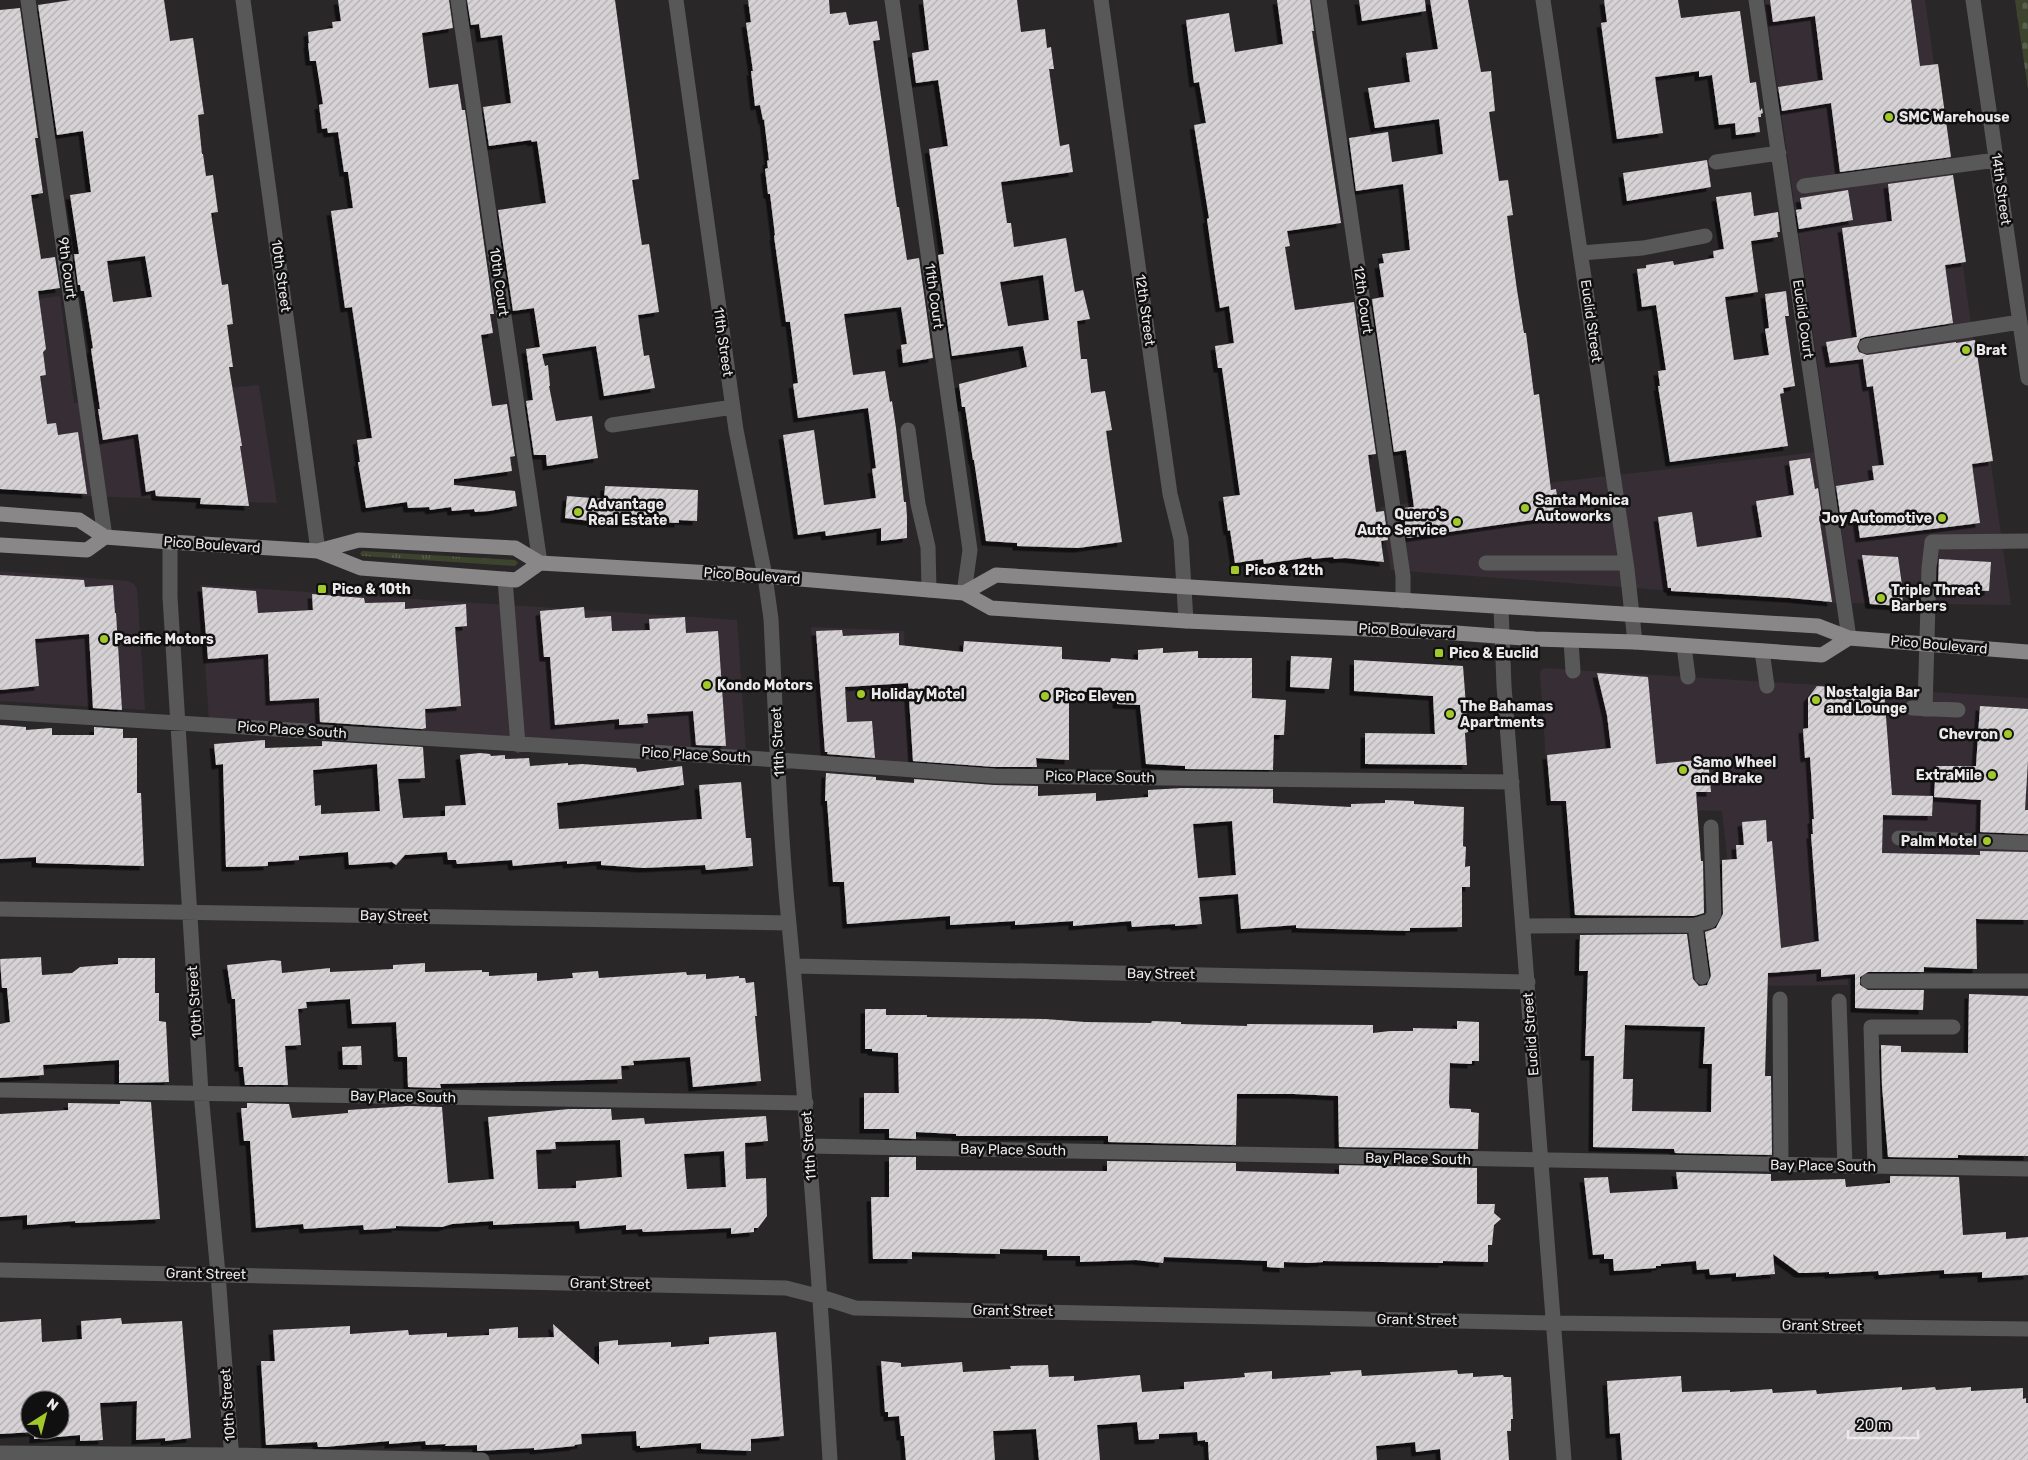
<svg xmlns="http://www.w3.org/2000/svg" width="2028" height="1460" font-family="Rubik,sans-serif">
	<defs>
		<pattern id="grass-tufts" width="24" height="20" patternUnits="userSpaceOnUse" patternTransform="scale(1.25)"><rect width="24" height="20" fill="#3d442e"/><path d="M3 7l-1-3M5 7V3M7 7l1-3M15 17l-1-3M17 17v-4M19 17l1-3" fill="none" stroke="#595f4c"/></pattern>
		<pattern id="cemetery-stones" width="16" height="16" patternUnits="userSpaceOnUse" patternTransform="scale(1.25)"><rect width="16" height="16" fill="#3d442e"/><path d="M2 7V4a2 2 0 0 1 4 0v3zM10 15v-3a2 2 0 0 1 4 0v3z" fill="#595f4c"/></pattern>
		<pattern id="building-hatch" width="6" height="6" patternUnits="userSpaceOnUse" patternTransform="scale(1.25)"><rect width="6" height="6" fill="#d6d2d5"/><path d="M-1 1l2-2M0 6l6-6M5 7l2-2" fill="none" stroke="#b2afb1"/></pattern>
		<filter id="shadow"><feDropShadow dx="-4.5" dy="4.5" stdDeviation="0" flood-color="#0009"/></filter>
	</defs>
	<rect width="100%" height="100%" fill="#2a2729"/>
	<path fill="#362e34" d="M1765,0H1925L2011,605L1852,603Z
		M60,296L74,403L259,385L277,503L86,496L0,489V304Z
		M1816,452L1837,603L1391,570L1380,507L1556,482Z
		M0,571L128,581L134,584L137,589L145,710L0,701Z
		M200,585L737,620L746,751L209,721Z
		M811,627L904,631L911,763L820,758Z
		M1543,668L2028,698V885L1846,881L1848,985L1741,986L1722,811L1549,806L1540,672Z"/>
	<path fill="url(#grass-tufts)" d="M362,551L515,560L518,563L515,566L362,556L360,554Z"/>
	<path fill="url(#cemetery-stones)" d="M2015,0H2028V89Z"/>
	<path fill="url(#building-hatch)" fill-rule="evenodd" filter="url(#shadow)" d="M71,0H164L170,41L193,38L204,114L198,115L202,154H203L206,176L213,175L218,212L211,213L222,285L228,284L233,324L227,325L233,367H229L242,446H240L249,506L200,504L201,498L156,496L155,490L146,492L138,434L103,440L98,409H100L91,349L93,348L84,291H81L80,285H78L74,254H79L70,195L91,192L83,131L57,135L38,5ZM145,256L152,297L113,302L107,261Z
		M338,0H449L453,28L422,33L429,88L458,84L462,110H465L494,314H490L493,333L481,335L492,406L507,404L515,456L510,457L512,471L454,479V485L515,491L517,506L489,511L475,512L474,509L452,511L451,507L430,510L429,507L408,508L407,502L366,508L358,462H360L357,440L372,438L352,307L345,308L331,211L353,208L348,172H344L338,132L328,133L327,128L322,129L319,105L323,104L316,61H310L308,43H309L308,32L333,28L332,22L341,21Z
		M467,0H615L639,179L632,180L642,245L649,244L659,312L638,315L644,356L649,355L655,388L604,396L596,346L542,354L545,366L548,365L550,386H549L556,421L592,416L598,458L547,466L546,455H534L526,401L533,400L526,349L540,347L534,308L513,311L498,210L546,203L537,141L532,142L531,140L489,146L483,107L511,103L502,35L481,38L479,24L471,25Z
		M748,0H829L830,14L846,12L849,25L877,21L880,40L873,41L897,207H899L907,260L919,258L933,358L903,363L901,345L907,344L901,307L844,314L853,375L885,371L890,402L892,401L896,428L904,502H906L907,517V538L881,541V528L826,536L825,531L798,535L783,435L814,430L824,505L876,498L872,469L876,468L868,408L798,418L793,384L798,383L790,322H786L774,236L775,235L770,194H768L765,169L768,168L767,161L769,160L764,119L763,120L760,105L755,106L751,71H753L746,23L751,22Z
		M923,0H1017L1021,32L1045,29L1047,48L1051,47L1054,69H1049L1060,146L1069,144L1073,172L1001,182L1007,223H1011L1014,247L1066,238L1075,292L1083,290L1090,319L1077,321L1081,359H1087L1091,393L1105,391L1112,430L1106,431L1122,542L1078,548L1017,546V543L986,541L974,460H973L965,407H962L959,384L1027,367L1023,346L952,356L938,255L944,254L929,149L948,146L938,80L916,83L912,53L929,50ZM1043,275L1049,320L1008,326L1000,282Z
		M1277,0H1310L1314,31H1312L1341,223L1287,231L1290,246L1285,247L1295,310L1354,302L1376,454L1368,455L1376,512L1384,511L1388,540L1381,541L1384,562L1345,558L1334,559L1333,557L1312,559L1311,557L1264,564L1263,559L1235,563L1230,530L1228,531L1223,497L1240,495L1222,368H1218L1215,346L1234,343L1229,306L1220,308L1214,269L1207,219L1209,218L1194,125L1206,123L1199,82L1194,83L1186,20L1229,13L1235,52L1283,44Z
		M1359,0H1425L1426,11L1362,21Z
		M1430,0H1468L1481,72L1491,71L1495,111L1489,112L1499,181L1508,180L1513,215L1507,216L1517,290L1524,333H1526L1534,395L1539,394L1551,490L1556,489L1560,516L1407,538L1403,508L1414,507L1406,450L1394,452L1372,299L1384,297L1379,264L1384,263L1382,254L1410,250L1403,184L1356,191L1349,138L1388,132L1392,162L1443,154L1439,119L1375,128L1368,88L1410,82L1406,53L1438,49Z
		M1604,0H1678L1681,18L1740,11L1750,83L1756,82L1760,111L1762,108L1763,113L1761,114V117H1758L1760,132L1736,135L1735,123L1719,125L1712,75L1699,77V71L1655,77L1663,133L1617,139L1601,23L1607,22Z
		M1770,0H1911L1920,66L1938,64L1951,157L1840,172L1831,103L1782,111L1778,87L1823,80L1815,16L1773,22Z
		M20,8L38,138H35L43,193L31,195L41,259L55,257L60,288L38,291L46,349L43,352L46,375L40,376L47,424L56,423L58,435L78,432L87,494L0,489V10Z
		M1707,160L1711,187L1627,201L1623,173Z
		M1953,175L1966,262L1945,265L1953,323L1865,337L1860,339L1857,347L1859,352L1867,355L1956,342V343L1975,340L1993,461L1972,464L1980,523L1860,538L1856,511L1840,513L1836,486L1874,480L1872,466L1884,465L1873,386L1867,387L1863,359L1830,363L1826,342L1857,337L1842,228L1892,221L1888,184Z
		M1848,190L1853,220L1799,229L1796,210L1802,209L1800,198Z
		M1751,192L1754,216L1778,212L1780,232H1777L1778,237L1751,241L1758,292L1725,297L1734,360L1769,355L1765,329L1769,328L1765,294L1786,291L1789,316H1785L1795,386L1783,388L1784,393L1780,394L1788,446L1670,462L1658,386H1660L1658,371L1666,370L1656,305L1642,307L1637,269L1646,268V265L1673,261L1674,265L1714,258L1713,251L1724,249L1716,197Z
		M1810,458L1815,489L1818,488L1822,516H1819L1832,602L1790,598L1671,591V588H1668L1658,517L1692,512L1697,547L1762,537L1756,501L1794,495L1789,461Z
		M605,486L698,490L697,521L679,520V523L626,521L627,517L592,515L591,521L565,518L567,496L604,499Z
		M1862,555L1898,557L1903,592L1902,606L1870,604Z
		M1939,559L1991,562L1989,591L1938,588Z
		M0,575L84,580L85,587L113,585L115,613H116L122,710L93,708L89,634L35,639L39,686L0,690Z
		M202,587L256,591L258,613L313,610L312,594L364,598L365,603L405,602V609L466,604L467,626L455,627L461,706L425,709L426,728L422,729L320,722L319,698L270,701L268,654L208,659Z
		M584,607L585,618L611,616L612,631L650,630L649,619L685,617L686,633L718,631L726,746L696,745L693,711L647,714L648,723L619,725V719L555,725L550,657H544L540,611Z
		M842,630L843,636L899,633V645L963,652L964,641L1062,647V659L1110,662L1111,658L1138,660V650L1163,648V653L1198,651V658H1252V698L1286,700L1284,735H1274L1273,770L1185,769V766L1146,764L1140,705L1117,704L1118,690L1069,693V760L1036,758L1037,767H995L913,761L908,683L845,687L847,722L872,721L875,758L827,754L828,752H825L816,631Z
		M1291,656L1332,658L1329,689L1290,687Z
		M1354,660L1463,666L1468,732L1465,733L1467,765L1365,764V733L1435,734L1433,696L1354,691Z
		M1597,673L1648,677L1656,764L1708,759L1711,792H1696L1701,861H1703L1704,913L1694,916L1575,915L1566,801H1551L1547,755L1611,748L1607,715Z
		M1817,686L1884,691L1892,795L1933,796L1932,816L1883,815L1882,853L1980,855V851L2028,852V920L1976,919L1977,969L1924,967V972H1868L1860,977V985L1868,990H1924L1923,1010L1855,1008V974L1821,977V969L1768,973L1765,1076H1771L1772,1155L1675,1153L1674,1149L1593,1147L1594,1056H1585L1588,971H1579L1580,935L1687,934L1693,979L1699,986L1707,985L1711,976L1705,932L1716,928L1723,914L1722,860L1737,859L1736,845H1744L1742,822L1766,820L1767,842L1772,841L1781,948L1819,941L1811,834H1813L1812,819H1814L1810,757L1805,758L1803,729L1808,728V698ZM1625,1025L1705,1027L1703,1064H1712L1711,1112L1632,1111L1633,1079H1623Z
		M1980,706L2028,709V761L2025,810H2028V834L1980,832L1981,800L1934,797L1936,766H1976Z
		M0,725L26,727V730L52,728V735H94V727L123,729V738H137V793H141L144,866L36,863V857L0,859Z
		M265,740V748L322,746V741L423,747L425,778L398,779L403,818L445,816V806L466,805L460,755L480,753L490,754L491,756L505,755V759L529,758L530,766L568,763V765L582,764L636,768L637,772L682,766L684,785L557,803L559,829L702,819L699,785L741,782L746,838H751L753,866L706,870L705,865L644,868L601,865V861L567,864V861L513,866L512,860L457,864L456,860H448L447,852L405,855L396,865L392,862L349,865L348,852L299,856V860L268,862V866L226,867L223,764L216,765L214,744ZM377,764L380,811L321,814V805L315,806L313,770Z
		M826,773L876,777V780L914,783V779L994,785L1038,786V796L1096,793V801L1148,797V790L1183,788L1273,789V803L1351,807V804L1385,803V800L1414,801V804L1464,807L1463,846L1466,847L1465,867L1470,866V887H1462V927L1410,928V931L1296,928V925L1241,929L1238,894L1199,897L1202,924L1175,926V924L1132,927L1131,921L1073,926V921L1015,925V921L950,925V916L847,924L844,882H833L827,801H825ZM1232,821L1236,875L1198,878L1193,824Z
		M41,957L42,975L72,973L80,967L118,964V958H155V993H159V1021L166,1022L169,1082L119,1083V1060L43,1065L44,1075L0,1078V1024L10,1022L7,988H2L0,959Z
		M273,960L281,961L282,973L330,968V972L393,969V965L425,963V972L482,970V972H489V976L537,973V981L573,978L572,973L598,971L599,978L686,972L687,975L706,974V979L739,976V978H745L746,983L754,982L757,1016H755L761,1081L693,1087L690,1057L633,1061L634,1065L621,1066L622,1079L440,1084L441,1088L408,1087L407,1057H398L396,1022L352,1024L350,999L306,1002L307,1008L298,1009L301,1045L285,1046L288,1085H245L243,1067H239L235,999H232L227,965Z
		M1969,994L2028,996V1156L1958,1155V1158L1888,1157L1882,1086L1881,1045L1901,1046V1052L1968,1053Z
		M865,1009H886V1015H927V1017L1045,1019L1085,1022L1151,1023L1152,1021L1181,1022V1024L1247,1026V1024L1373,1025V1033L1390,1031H1413V1028L1457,1029V1021L1479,1022V1061H1472V1064L1450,1063L1449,1103L1450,1108L1471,1109V1112L1479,1113L1478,1149L1339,1147L1338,1096L1294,1094H1237L1236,1145L1108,1142V1136H956V1134L916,1132V1139L889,1138V1129H864V1093H899L898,1053L872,1051V1049H865Z
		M361,1046L362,1065H343L342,1047Z
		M120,1101L151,1102L160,1219L75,1223V1221L27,1225V1215L0,1217V1114L68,1110V1103L120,1104Z
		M247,1103L289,1104L292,1118L348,1113V1110L408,1106L442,1107L448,1183L494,1179L488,1117L569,1109H611L612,1120L644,1118L645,1124L766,1116L768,1141L745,1143L746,1179L766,1178L767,1216L758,1228H754V1232L731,1234V1228L643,1232L642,1229L626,1230V1225L580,1229L579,1221L493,1225V1221L452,1224L442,1227L396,1226V1228L364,1230L363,1225L304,1229L303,1224L256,1228L250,1141H244L241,1108H247ZM620,1140L622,1177L576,1181V1188L538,1189L536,1150L556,1149L555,1142ZM724,1151L726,1187L687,1189L684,1154Z
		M889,1157H916V1170L1107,1171V1161L1236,1163V1171L1339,1174V1165L1477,1168V1204H1495L1494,1213L1501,1219L1494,1225L1492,1245H1488V1262L1443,1261V1263L1323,1261V1262L1310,1263L1284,1262V1268L1267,1267V1261L1164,1257L1163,1263L1136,1260L1080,1262V1256H1047V1250L1000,1249V1254L912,1252V1259H873L871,1197H889Z
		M1676,1172L1771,1174V1181L1845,1179L1846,1187L1890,1183V1176L1959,1177L1963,1235L2006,1232V1239L2028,1237V1275L1982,1278V1272L1944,1274V1270L1879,1275L1878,1271L1829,1274V1272L1806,1273H1799L1773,1254L1775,1274L1736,1277V1273L1710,1275L1709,1269L1697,1270L1696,1261L1661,1264V1266H1656V1268L1614,1271L1613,1259H1604V1254L1593,1255L1584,1178L1608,1177L1610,1193L1678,1189Z
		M121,1318L122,1324L182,1321L191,1438L165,1441V1438L136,1440L137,1401L100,1403L103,1440L80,1441V1435L34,1439V1432L0,1434V1322L41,1319L42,1342L82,1339L81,1321ZM30,1400H60V1430H30Z
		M553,1324L599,1365V1342L618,1340V1345L671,1342V1347L709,1344V1337L776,1332L784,1436L751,1439V1451L701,1449V1443L640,1448V1446H637L636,1431L581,1434L582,1444L574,1445L575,1446L534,1450V1448L477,1451V1445L445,1446L446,1444L426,1445L425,1441L389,1444V1441L325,1447H318L317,1442L266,1445L261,1361H275L273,1330L350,1326V1334L408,1330L409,1335L447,1333V1337L489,1335V1329L518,1327V1338L554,1337Z
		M881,1361L901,1363V1367L962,1362L963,1372L1011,1369L1010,1366L1048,1365L1049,1377L1074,1376V1381L1140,1375L1142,1392L1184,1389V1382L1236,1378L1245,1377L1244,1373L1272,1371V1379L1331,1375L1330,1372L1361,1370L1362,1376L1457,1370L1458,1374L1473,1373V1377L1503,1375L1504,1377H1511L1513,1419H1511V1431H1507L1509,1460H1441L1440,1449L1416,1452L1415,1442L1376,1446L1377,1460H1209L1208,1442H1205V1440L1198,1441L1197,1432L1159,1434V1439L1139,1440L1137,1422L1097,1425L1100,1460H1039L1036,1429L993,1431L995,1460H906L904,1436H901L899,1416L888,1417V1412H885Z
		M1681,1376L1682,1392L1730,1390V1392L1772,1389L1773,1393L1816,1390L1817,1394L1902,1387V1390L1935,1387L1936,1390L1971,1387V1391L2023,1388V1399L2026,1398V1403H2028V1460H1622L1620,1433L1610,1434L1607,1381Z"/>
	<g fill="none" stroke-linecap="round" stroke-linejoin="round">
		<path stroke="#595859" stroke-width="15" d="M28,0L105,537
			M243,0L318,551
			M458,0L540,563
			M676,0L736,430L765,576L771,619C776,720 779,823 789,924C806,1102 820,1281 830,1460
			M892,0L970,550L964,593
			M1101,0L1170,494L1181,539L1186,621
			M1319,0L1403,576V601
			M1543,0L1627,569L1635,642
			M1756,0L1849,638
			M1973,0L2028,378
			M1716,162L1779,153
			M1804,186L1996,160
			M1581,253L1643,248L1705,236
			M1866,346L2020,322
			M612,425L733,407
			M908,430L918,504L928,547L929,590
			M170,542V597L201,1093L218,1274L232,1460
			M1486,563H1626
			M505,579L518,745
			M1501,607L1504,686L1564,1460
			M1571,641L1573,671
			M1684,646L1688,677
			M1762,651L1767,686
			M1912,708L1958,710
			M1925,709L1929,568L1932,542L2028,541
			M0,712L779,760L995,776L1512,782
			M1899,838L2028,843
			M0,909L789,923
			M1695,925L1702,977
			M1523,926L1695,925L1710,921L1714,914L1711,827
			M794,966L1528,982
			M1868,981H2028
			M1780,999L1781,1165
			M1839,1001L1845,1166
			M0,1090L806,1103
			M808,1146L2028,1169
			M1875,1167L1871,1027H1953
			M0,1270L786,1288L821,1297L855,1308L1552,1323L2028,1329
			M0,1453L231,1455L482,1460"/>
		<path stroke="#8a8789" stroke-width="15" d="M0,514L79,520L105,537L170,542L318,551L361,568L516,580L540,563
			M0,545L87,550L105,537
			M318,551L359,540L515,548L540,563L765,576L964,593L991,608L1186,621L1456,633L1535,639L1635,642L1822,655L1849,638
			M964,593L996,575L1818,626L1849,638L2028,652"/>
	</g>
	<g fill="#a1c92a" stroke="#111011" stroke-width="2">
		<circle cx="1889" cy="117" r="5"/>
		<circle cx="1966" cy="350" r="5"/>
		<circle cx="1525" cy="508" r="5"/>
		<circle cx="578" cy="512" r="5"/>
		<circle cx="1942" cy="518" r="5"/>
		<circle cx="1457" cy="522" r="5"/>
		<rect x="1230" y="565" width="10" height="10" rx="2.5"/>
		<rect x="317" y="584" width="10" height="10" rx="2.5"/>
		<circle cx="1881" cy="598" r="5"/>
		<circle cx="104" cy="639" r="5"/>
		<rect x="1434" y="648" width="10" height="10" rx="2.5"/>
		<circle cx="707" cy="685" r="5"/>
		<circle cx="861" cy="694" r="5"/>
		<circle cx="1045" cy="696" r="5"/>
		<circle cx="1816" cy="700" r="5"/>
		<circle cx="1450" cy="714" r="5"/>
		<circle cx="2008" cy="734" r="5"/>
		<circle cx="1683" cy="770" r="5"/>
		<circle cx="1992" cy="775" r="5"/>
		<circle cx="1987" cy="841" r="5"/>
	</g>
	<g text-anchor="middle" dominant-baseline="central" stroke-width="5" stroke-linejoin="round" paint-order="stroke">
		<g font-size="14" font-weight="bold" fill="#ece9eb" stroke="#111011" text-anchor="start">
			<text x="1899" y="117">SMC Warehouse</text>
			<text x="1976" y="350">Brat</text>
			<text x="1535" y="500">Santa Monica<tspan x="1535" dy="16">Autoworks</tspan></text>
			<text x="588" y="504">Advantage<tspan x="588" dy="16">Real Estate</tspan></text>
			<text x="1447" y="514" text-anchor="end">Quero's<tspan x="1447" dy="16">Auto Service</tspan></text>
			<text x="1932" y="518" text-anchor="end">Joy Automotive</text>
			<text x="1245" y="570">Pico &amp; 12th</text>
			<text x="332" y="589">Pico &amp; 10th</text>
			<text x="1891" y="590">Triple Threat<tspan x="1891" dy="16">Barbers</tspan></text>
			<text x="114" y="639">Pacific Motors</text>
			<text x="1449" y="653">Pico &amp; Euclid</text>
			<text x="717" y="685">Kondo Motors</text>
			<text x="1826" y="692">Nostalgia Bar<tspan x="1826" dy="16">and Lounge</tspan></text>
			<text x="871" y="694">Holiday Motel</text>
			<text x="1055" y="696">Pico Eleven</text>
			<text x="1460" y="706">The Bahamas<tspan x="1460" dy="16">Apartments</tspan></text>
			<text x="1998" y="734" text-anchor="end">Chevron</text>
			<text x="1693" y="762">Samo Wheel<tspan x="1693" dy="16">and Brake</tspan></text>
			<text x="1982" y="775" text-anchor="end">ExtraMile</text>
			<text x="1977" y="841" text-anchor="end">Palm Motel</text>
		</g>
		<g font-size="14" fill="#ece9eb" stroke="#111011">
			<text transform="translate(2001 189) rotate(82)">14th Street</text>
			<text transform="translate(67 268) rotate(82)">9th Court</text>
			<text transform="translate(281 276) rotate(82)">10th Street</text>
			<text transform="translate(499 282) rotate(82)">10th Court</text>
			<text transform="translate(934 296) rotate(82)">11th Court</text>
			<text transform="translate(1363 300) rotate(82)">12th Court</text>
			<text transform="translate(1145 310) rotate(82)">12th Street</text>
			<text transform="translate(1803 319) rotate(82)">Euclid Court</text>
			<text transform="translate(1591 321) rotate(82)">Euclid Street</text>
			<text transform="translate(723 342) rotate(82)">11th Street</text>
			<text transform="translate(212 545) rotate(4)">Pico Boulevard</text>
			<text transform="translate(752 576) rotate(4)">Pico Boulevard</text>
			<text transform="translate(1407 631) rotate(3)">Pico Boulevard</text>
			<text transform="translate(1939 645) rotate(5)">Pico Boulevard</text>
			<text transform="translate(292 730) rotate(4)">Pico Place South</text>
			<text transform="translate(778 742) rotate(-93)">11th Street</text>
			<text transform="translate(696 755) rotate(3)">Pico Place South</text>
			<text transform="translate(1100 777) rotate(1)">Pico Place South</text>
			<text transform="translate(394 916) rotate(1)">Bay Street</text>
			<text transform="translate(1161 974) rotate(1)">Bay Street</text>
			<text transform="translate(195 1002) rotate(-94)">10th Street</text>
			<text transform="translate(1531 1034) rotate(-94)">Euclid Street</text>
			<text transform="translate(403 1097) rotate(1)">Bay Place South</text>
			<text transform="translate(809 1146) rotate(-94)">11th Street</text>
			<text transform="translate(1013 1150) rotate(1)">Bay Place South</text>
			<text transform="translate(1418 1159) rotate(1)">Bay Place South</text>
			<text transform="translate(1823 1166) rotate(1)">Bay Place South</text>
			<text transform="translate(206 1274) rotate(1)">Grant Street</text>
			<text transform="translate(610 1284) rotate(1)">Grant Street</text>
			<text transform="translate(1013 1311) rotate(1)">Grant Street</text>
			<text transform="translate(1417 1320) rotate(1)">Grant Street</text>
			<text transform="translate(1822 1326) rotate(1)">Grant Street</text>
			<text transform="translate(228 1405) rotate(-94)">10th Street</text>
		</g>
	</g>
	<g transform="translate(45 1415) rotate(36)"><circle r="24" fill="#111011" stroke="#696768"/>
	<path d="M0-4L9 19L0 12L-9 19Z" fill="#a1c92a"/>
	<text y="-8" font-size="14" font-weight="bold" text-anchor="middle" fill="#ece9eb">N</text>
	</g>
	<path d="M1848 1430v8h70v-8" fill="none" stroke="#ece9eb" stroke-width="2.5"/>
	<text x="1856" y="1430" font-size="15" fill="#ece9eb" stroke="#111011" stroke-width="4" paint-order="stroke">20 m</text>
</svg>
